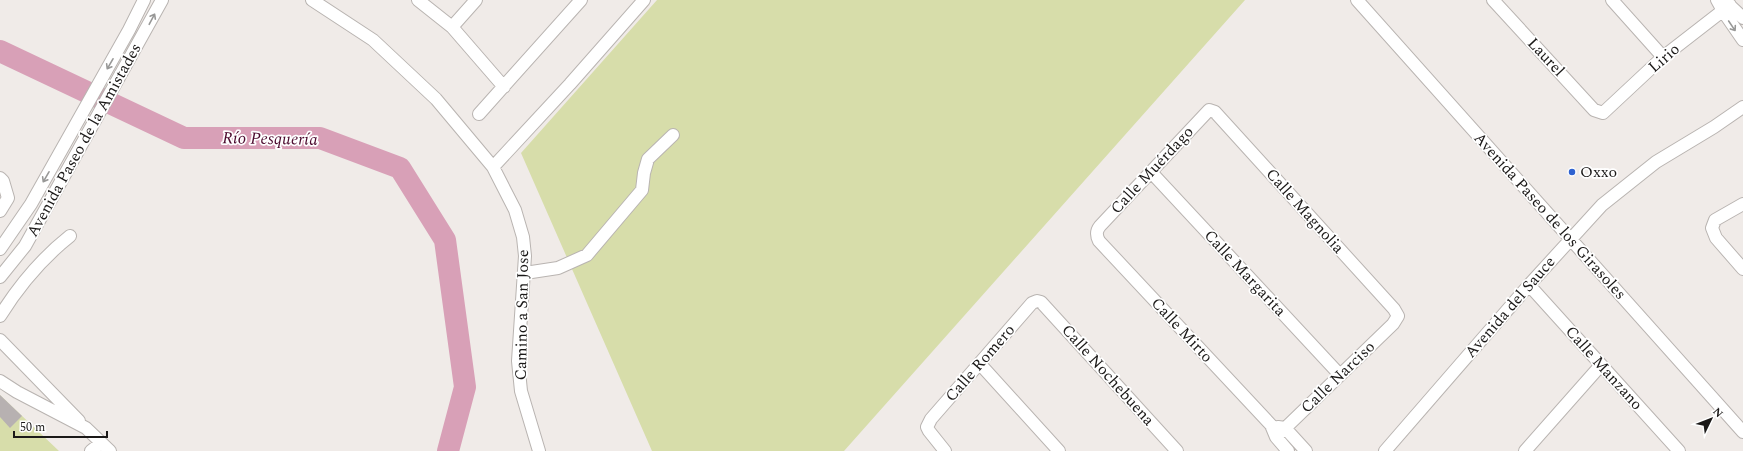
<svg xmlns="http://www.w3.org/2000/svg" width="1743" height="451" font-family="Spectral,serif">
	<rect width="100%" height="100%" fill="#f0ebe8"/>
	<path fill="#d7ddaa" d="M657,0H1245L844,451H652L521,153Z
		M0,395L59,451H0Z"/>
	<g fill="none" stroke-linecap="round" stroke-linejoin="round">
		<path stroke="#d8a0b7" stroke-width="22" d="M0,51L184,138H320L400,168L445,240L465,387L448,451"/>
	</g>
	<path fill="#b7b1b1" d="M0,395L22,416L10,428L0,417Z"/>
	<g fill="none" stroke-linecap="round" stroke-linejoin="round">
		<defs>
			<path id="minor" d="M312,0L373,40L436,99L493,167L515,210L523,237L525,256L518,361L521,391L539,451
				M418,0L452,27L504,87
				M1357,0L1743,432
				M1493,0L1594,110L1603,113L1663,57L1730,5
				M1612,0L1663,57
				M1717,0L1723,11L1743,40
				M1725,1L1743,18
				M452,27L476,0
				M479,114L581,0
				M493,167L570,84L644,0
				M1151,172L1340,375
				M0,178L3,181L8,198L0,211
				M1743,204L1715,220L1712,228L1716,238L1743,269
				M0,249L31,204L129,30L144,0
				M525,273L558,268L587,255L642,190L644,173L648,159L673,135
				M0,277L25,246L162,0
				M1529,285L1679,451
				M0,316C20,284 41,259 70,236
				M0,340L79,421
				M980,364L1059,451
				M0,381L17,392L86,428L110,451
				M1278,427L1285,428L1306,451
				M1276,437L1393,324L1398,316L1394,309L1215,112L1209,110L1100,226C1096,231 1096,235 1099,241L1271,425L1276,437L1288,451
				M91,451L101,443
				M945,451L929,431L927,427L931,419L1032,303L1037,301L1041,302L1177,451
				M1385,451L1529,285L1602,205L1656,162L1714,127L1743,107
				M1525,451L1601,365"/>
		</defs>
		<use href="#minor" stroke="#b9b4b1" stroke-width="14"/>
		<use href="#minor" stroke="#fff" stroke-width="12"/>
	</g>
	<defs><path id="oneway-shaft" d="M-6 0H5M1.5-3L5.5 0L1.5 3" fill="none" stroke-width="1.6" stroke-linecap="round" stroke-linejoin="round"/></defs>
	<g stroke="#989897">
		<use href="#oneway-shaft" transform="translate(152 19) rotate(-62)"/>
		<use href="#oneway-shaft" transform="translate(1732 26) rotate(56)"/>
		<use href="#oneway-shaft" transform="translate(110 64) rotate(120)"/>
		<use href="#oneway-shaft" transform="translate(46 177) rotate(120)"/>
	</g>
	<circle fill="#2f62d0" stroke="#fff" stroke-width="1.5" cx="1572" cy="172" r="4"/>
	<g text-anchor="middle" dominant-baseline="central" stroke-width="3.5" stroke-linejoin="round" paint-order="stroke">
		<g font-size="16" fill="#1b1918" stroke="#fff">
			<text transform="translate(1546 57) rotate(47)">Laurel</text>
			<text transform="translate(1664 58) rotate(-41)">Lirio</text>
			<text transform="translate(84 140) rotate(-61)">Avenida Paseo de la Amistades</text>
			<text transform="translate(1152 170) rotate(-47)">Calle Muérdago</text>
			<text transform="translate(1305 211) rotate(48)">Calle Magnolia</text>
			<text transform="translate(1550 216) rotate(48)">Avenida Paseo de los Girasoles</text>
			<text transform="translate(1245 273) rotate(47)">Calle Margarita</text>
			<text transform="translate(1510 307) rotate(-49)">Avenida del Sauce</text>
			<text transform="translate(522 315) rotate(-89)">Camino a San Jose</text>
			<text transform="translate(1182 330) rotate(47)">Calle Mirto</text>
			<text transform="translate(980 363) rotate(-49)">Calle Romero</text>
			<text transform="translate(1604 368) rotate(48)">Calle Manzano</text>
			<text transform="translate(1108 375) rotate(48)">Calle Nochebuena</text>
			<text transform="translate(1338 377) rotate(-44)">Calle Narciso</text>
		</g>
		<g font-size="16" fill="#1b1918" stroke="#fff" text-anchor="start">
			<text x="1580" y="172">Oxxo</text>
		</g>
		<g font-size="17" font-style="italic" fill="#4b092d" stroke="#fff">
			<text transform="translate(270 139) rotate(1)">Río Pesquería</text>
		</g>
	</g>
	<g transform="translate(1711 419) rotate(47)" stroke="#ffffff" stroke-width="3" paint-order="stroke">
	<path d="M0-3L7 15L0 10L-7 15Z" fill="#1b1918"/>
	<text y="-6" font-size="11" font-weight="bold" text-anchor="middle" fill="#1b1918">N</text>
	</g>
	<path d="M14 431v6h93v-6" fill="none" stroke="#1b1918" stroke-width="2"/>
	<text x="20" y="431" font-size="12" fill="#1b1918" stroke="#ffffff" stroke-width="3" paint-order="stroke">50 m</text>
</svg>
